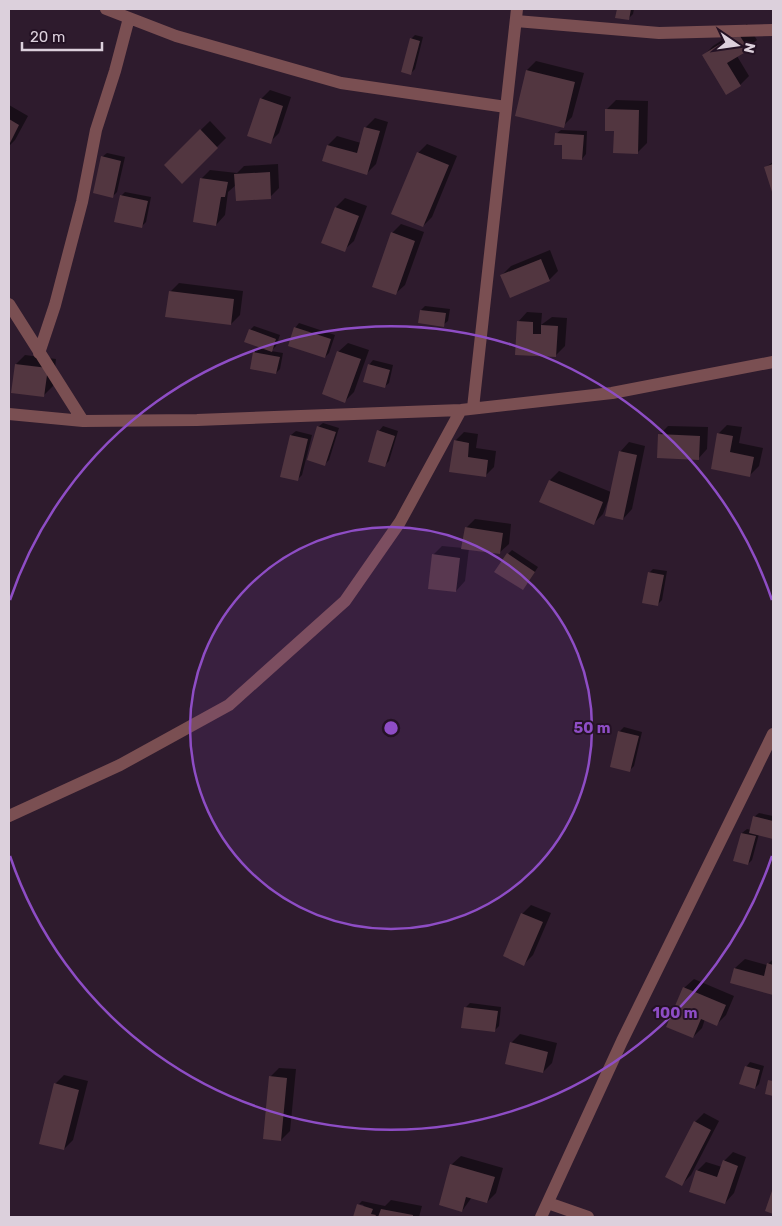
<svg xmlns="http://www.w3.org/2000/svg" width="782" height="1226" font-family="Rubik,sans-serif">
	<rect width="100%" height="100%" fill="#2e1b2d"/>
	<path fill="#0007" d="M618,9H634L633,14L628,19L616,17Z
		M747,24L757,40L737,56L749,76L740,85L704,55L713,46Z
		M415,35L423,37L415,69L411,73V39Z
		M536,61L584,73L572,117L563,126L527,70Z
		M270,90L291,97L279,133L270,142L261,99Z
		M616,100L648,101L647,143L638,152L615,130L607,109Z
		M9,105L28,116L15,140L9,146Z
		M375,118L388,122L376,164L367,173L324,161L328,145L337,136L361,143L366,127Z
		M210,121L226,138L182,182L165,165Z
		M561,130L587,131L586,154L582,159L564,144L556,134Z
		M427,144L457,156L432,217L423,226L418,153Z
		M107,153L125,157L117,192L113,196L102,157Z
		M773,162V192L766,167Z
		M278,164L279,188L270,197L236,185L228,192L225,215L216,225L201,179L210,170L237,173L244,166Z
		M125,192L151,197L146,222L142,226L121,196Z
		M345,198L367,206L354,241L344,250L322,242L336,207Z
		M401,224L424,232L405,285L395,294L392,233Z
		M550,250L558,271L549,280L502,275L511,266Z
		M179,283L243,291L240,315L231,324L170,292Z
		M425,306L450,309L448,321L443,325L421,310Z
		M527,312L542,313L541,325L552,317L567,318L565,346L556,355L518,322Z
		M299,323L335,335L329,353L325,357L295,328Z
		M254,326L280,335L276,346L271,351L283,353L280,369L276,373L254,352L259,348L265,349L250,330Z
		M348,343L369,350L354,392L345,401L338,352Z
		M25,355L56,359L53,386L44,395L16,364Z
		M373,360L393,365L389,383L384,387L369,365Z
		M323,423L339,428L329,460L325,464L318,427Z
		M727,425L742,427L739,443L763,448L759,466L750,475L712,468L718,434Z
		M383,426L398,431L389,461L385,465L379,431Z
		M668,426L708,427L707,449L698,459L659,435Z
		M296,431L312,435L302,475L298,479L291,435Z
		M464,432L478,434L476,448L496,451L494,467L485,476L451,471L455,441Z
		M629,442L645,446L632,509L623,519L608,501L603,514L594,523L550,480L559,471L611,492L620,452Z
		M475,519L511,524L509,544L499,553L469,548L465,581L456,591L433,555L442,546L463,548L466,528Z
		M512,550L538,567L527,584L508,554Z
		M653,569L667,571L662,600L658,604L649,573Z
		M624,727L642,732L634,766L630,770L619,732Z
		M759,813L773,816V838L759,834L752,860L748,864L735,860L742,833L747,829L751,830L754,817Z
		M531,905L551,913L533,955L524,964L522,914Z
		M745,959L767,965L773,959V994L731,982L735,968Z
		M694,979L734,996L726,1015L717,1024L705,1019L702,1028L693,1037L684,988Z
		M470,1003L501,1007L499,1026L494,1031L465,1008Z
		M520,1034L557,1043L552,1063L543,1072L511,1043Z
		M750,1062L764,1066L759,1084L755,1088L746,1067Z
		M279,1068L296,1069L290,1131L281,1140L270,1077Z
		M64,1075L88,1081L73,1140L64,1149L55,1084Z
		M704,1113L719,1121L691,1175L682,1184L695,1122Z
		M733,1152L746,1157L734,1193L725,1203L697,1171L706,1162L722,1167L724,1161Z
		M461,1156L503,1168L496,1193L487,1202L472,1197L462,1211L451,1165Z
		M391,1200L422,1206L419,1217H354L358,1206L362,1207L364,1205L359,1204L362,1201L385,1206Z"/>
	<path fill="#523640" d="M617,9H631L629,20L615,18Z
		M738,33L749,50L727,63L741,86L726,95L702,55Z
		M410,38L420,41L411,75L401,72Z
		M526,70L575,82L564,128L515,116Z
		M260,98L283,106L271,144L247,136Z
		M605,109L639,110L638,154L613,153L614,131H605Z
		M9,119L19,125L9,145Z
		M364,127L380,131L367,175L322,161L327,145L357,153Z
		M200,129L218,148L182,184L164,165Z
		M555,133L584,135L582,160L562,159V145H554Z
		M417,152L449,165L423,227L391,214Z
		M101,156L121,161L113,198L93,193Z
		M773,164V195L764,167Z
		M270,172L271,199L236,201L234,174Z
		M200,178L228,182L225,197H221L216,226L193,222Z
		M120,195L148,201L142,228L114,222Z
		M335,207L359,216L345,252L321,243Z
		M391,232L415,241L396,295L372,287Z
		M541,259L550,281L510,298L500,275Z
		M169,291L234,299L231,325L165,317Z
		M420,310L446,313L444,327L418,323Z
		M517,321L533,322V334H541V325L558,326L556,357L515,355Z
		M294,327L331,339L325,358L288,346Z
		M249,329L276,339L272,352L244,342Z
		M337,351L361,359L345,403L322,394Z
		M253,352L280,357L276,374L250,369Z
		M15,364L48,368L44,397L11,393Z
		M368,364L390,370L385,388L363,382Z
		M317,426L336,432L325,466L307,460Z
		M377,430L395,436L385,467L368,462Z
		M717,433L733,436L730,452L754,457L750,477L711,469Z
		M658,434L700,436L699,460L657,458Z
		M290,435L308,439L298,481L280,477Z
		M454,440L469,443L468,457L488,460L486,477L449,472Z
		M619,451L637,455L623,520L605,516Z
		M549,480L603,502L594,525L539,502Z
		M465,527L503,533L500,554L461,549Z
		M507,553L535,572L523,590L494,572Z
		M432,554L460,558L456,592L428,589Z
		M648,572L664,575L658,606L642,603Z
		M618,731L639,736L630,772L610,767Z
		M753,816L773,821V839L749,833Z
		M741,833L756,836L748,865L733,861Z
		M521,913L543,922L524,966L503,956Z
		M767,963L773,965V995L730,983L734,968L764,976Z
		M683,987L726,1005L717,1026L701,1019L693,1038L666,1027Z
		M464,1007L498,1011L495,1032L461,1028Z
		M510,1042L548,1052L543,1073L505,1064Z
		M745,1066L760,1070L755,1089L739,1084Z
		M269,1076L287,1078L281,1141L263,1139Z
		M768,1080L773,1081V1096L765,1094Z
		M54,1083L79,1090L64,1150L39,1144Z
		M694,1121L711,1130L682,1186L665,1177Z
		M723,1160L738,1166L725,1204L689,1192L696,1170L717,1177Z
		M450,1164L495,1177L487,1203L466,1197L462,1212L439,1205Z
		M773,1188V1214L765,1211Z
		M357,1204L373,1209L371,1214L376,1215L375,1217H353Z
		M381,1209L413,1215V1217H378Z"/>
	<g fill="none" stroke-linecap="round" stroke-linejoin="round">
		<path stroke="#7a4f52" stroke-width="12" d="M106,9L176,36L341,83L506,107
			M516,21L659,33L773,30
			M9,304L83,421
			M39,353L55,305L82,202L96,130L115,71L129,18
			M473,408L517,9
			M9,414L83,421L197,420L461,410L612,393L773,362
			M9,816L120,765L229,705L345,601L400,522L461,410
			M548,1203L588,1217
			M541,1217L622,1041L773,734"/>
	</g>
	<circle cx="391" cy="728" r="201" fill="#8e4dc5" fill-opacity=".12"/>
	<g fill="none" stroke="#8e4dc5" stroke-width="2.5">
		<circle cx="391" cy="728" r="201"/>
		<path d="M772 856A402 402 0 0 1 10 856M10 600A402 402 0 0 1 772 600"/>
	</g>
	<circle cx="391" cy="728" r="8" fill="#8e4dc5" stroke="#241224" stroke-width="2.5"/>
	<g font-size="15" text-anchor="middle" font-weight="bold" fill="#8e4dc5" stroke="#241224" stroke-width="4" stroke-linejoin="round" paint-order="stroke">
		<text x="592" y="733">50 m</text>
		<text x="675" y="1018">100 m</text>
	</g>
	<rect width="782" height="1226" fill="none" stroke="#dcd0dc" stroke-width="20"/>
	<g transform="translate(737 45) rotate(103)" stroke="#241224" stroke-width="4" paint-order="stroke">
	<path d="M0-4L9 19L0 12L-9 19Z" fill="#dcd0dc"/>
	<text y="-8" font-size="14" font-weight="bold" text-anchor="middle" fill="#dcd0dc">N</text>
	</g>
	<path d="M22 42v8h80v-8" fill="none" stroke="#dcd0dc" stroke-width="2.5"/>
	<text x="30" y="42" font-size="15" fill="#dcd0dc" stroke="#241224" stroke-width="4" paint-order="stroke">20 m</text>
</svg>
